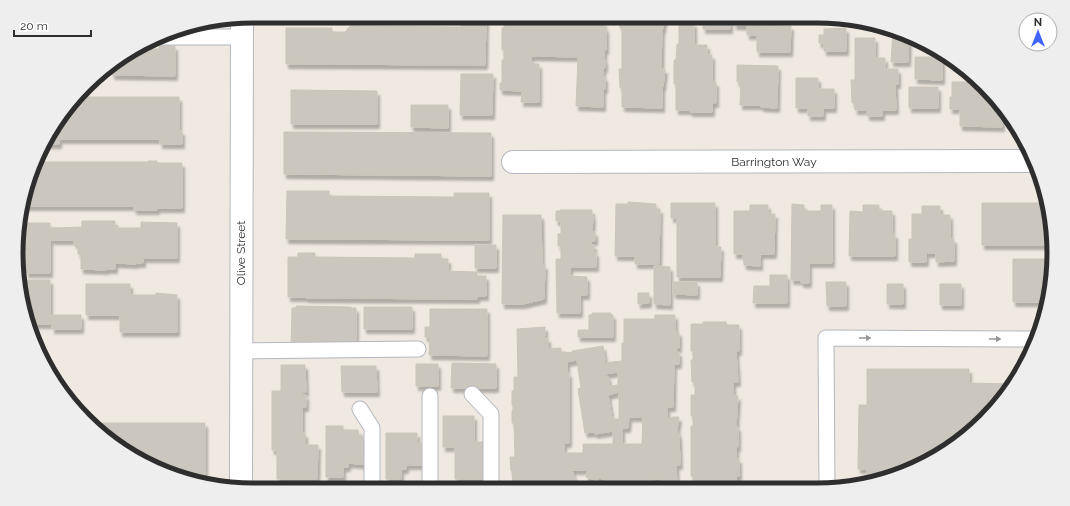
<svg xmlns="http://www.w3.org/2000/svg" width="1070" height="506" font-family="Raleway,sans-serif">
	<defs>
		<filter id="shadow"><feDropShadow dx="2.5" dy="4.5" stdDeviation="1" flood-color="#0004"/></filter>
	</defs>
	<rect width="100%" height="100%" fill="#efe9e1"/>
	<path fill="#cbc7bf" stroke="#cbc5ba" fill-rule="evenodd" filter="url(#shadow)" d="M523,16H548V24H560V16H586V22H604V28H606V50H604V60H605V68H603V77H605V89H603V107L576,106L578,57L531,56V62H534V64H539V102H521L522,91L500,90V83H502V60H504V50H502V28H504V21H523Z
		M618,16H665L663,29H662L661,69H665L663,87H662V108L622,107V88H620L619,69H622V28H620Z
		M703,16H730V29H703Z
		M734,16H756V26L734,25Z
		M461,19L486,20L485,65L286,64V28H332V32H345L350,26L461,27Z
		M679,23H694V45H707V55H712V82H716V103H712V112H690V110H676V84H674V60H676L677,44H679Z
		M757,25L791,26L790,52H757V35H747V27H757Z
		M845,28V29H846V51H824V43H819V35H824V29Z
		M893,31L909,35L908,62H891Z
		M855,38H875V58H885V69H898V84H895L896,110H882V116H867V110H855V103H852L851,80H855Z
		M159,46H175V76L112,75V63L138,49H159Z
		M915,57H942V80L915,79Z
		M737,65L778,66L777,108L761,107V105H740L741,82H737Z
		M461,74H493L492,115H460Z
		M796,78H818V89H834V108H823V116H808V108H796Z
		M952,82H971V83H981L985,86L1002,112V127L960,126V109H950V97H952Z
		M909,87H938V108H909Z
		M291,90L377,91V124H291Z
		M81,97H179V131H182V144H160V139H59V144H44L48,134Z
		M411,105H448V128L411,127Z
		M284,132L491,133V176L284,174Z
		M148,161H157V163H182V208H157V210H134V206H21L37,162H148Z
		M287,191H329V196L454,197V193H489V240L286,239Z
		M628,202L656,204V209H660L659,264H635V256H615L616,204H628Z
		M671,203H715V247H721L720,277H677V218H671Z
		M982,203H1044L1046,211V245H982Z
		M792,204L804,205V211H821V205H832V263H809V283H801V280H791Z
		M750,205H768V214H775L774,254H760V266L744,265L743,254H734V211H750Z
		M863,205H879V211H892V234H895V256H849L850,211L863,212Z
		M922,206H940V215H950V239H954V261L936,262V253H926V262H909V239H912V214H922Z
		M560,210H592V216H593L592,232H595V241H591V245H594V250H591V252H596V267H570V276L587,277V295H580V313H557L556,259H561V246H558V234H561V221H556V211H560Z
		M503,215H541L542,265H545L544,299L523,304H502Z
		M82,221H115V228H141V222L177,223V258H143V263H136V264L115,263V269H106V270L81,269V254H78V244H74V240H51V228L82,227Z
		M26,223H50V273H26Z
		M475,245H496V268H475Z
		M298,253H315V257L415,258V254H441V259H448V271L477,272V276H486V296H477V299L306,298L305,297H288V257H298Z
		M1013,259H1053L1044,302H1013Z
		M654,266L670,267V305L654,304Z
		M770,275H787V303H753L754,286H770Z
		M27,280H50V324H30L26,312Z
		M673,282H697V295L673,294Z
		M826,282H846V306H827Z
		M86,284H130V295H156V293L177,295V332H120V315H86Z
		M887,284H903V304H887Z
		M940,284H961V305H940Z
		M638,293H649V303L638,304Z
		M296,306L351,307V308H356V347L291,346L292,308H296Z
		M364,307H412V329H364Z
		M430,309H487V356L429,355L430,337H425V327H430Z
		M592,313H611V315H613V337H578V330H589V315H592Z
		M52,315H81V329H52Z
		M655,315H675V332H679V348H676V352H679V364H674L673,407H667V419L673,417H679L677,430L679,435L680,465H676L677,482H661V479L649,480V482L633,483V481H623V480H607L599,478L598,481L586,477L587,470H572L576,483H574L575,487L570,489H564L563,487L556,489H513L512,471H511L510,457H515L514,423H512V411L513,410V405H512V391H514V377H518L517,329L545,327V336H543V338H548V349L561,348V352H566V353L573,352L572,351L603,346L605,361L603,362V363L622,361V343H624V319H655ZM577,360L581,388L578,389L585,433L594,432L595,434L613,431V444H583V453H564V443H569V373H567V362ZM618,372V385L609,386L608,376L605,377V374ZM619,392V419H612L608,395ZM629,417H643L642,444H622V428H628Z
		M703,322H726L727,325H739V351H736L738,382H733V396H738L736,427H738V447H736V459H739V476H736V488H693V476H691V426H693V416H691V395H695V382H692L691,360H693V351H691V324H703Z
		M452,363L496,364V388H451Z
		M416,364H438V386H416Z
		M281,365H305L306,392H302V395H306V407H302V433H305V445H318L317,479H277V450H272V391H281Z
		M341,366H376L377,392H342Z
		M867,369H969V383L1013,384L1005,397L961,441L907,472L861,484V477H867V469H858L859,405H867Z
		M443,416H474V442H486V479H455V447H443Z
		M92,423H205V480L162,472L97,431Z
		M326,426H343V430H358L359,436H363V440H368V465L348,463V467H343V477H326Z
		M386,433H417V444H426V465H406V469H401V479H386Z"/>
	<g fill="none" stroke-linecap="round" stroke-linejoin="round">
		<defs>
			<path id="lane" d="M160,37H242
				M241,351L418,349
				M472,394L491,414V489
				M360,409L372,428V490
				M827,488L826,338L1037,339
				M430,489V396"/>
			<path id="street" d="M513,162L1035,161
				M241,488L242,18"/>
		</defs>
		<use href="#lane" stroke="#b4b7c1" stroke-width="17"/>
		<use href="#street" stroke="#b4b7c1" stroke-width="24"/>
		<use href="#lane" stroke="#fff" stroke-width="15"/>
		<use href="#street" stroke="#fff" stroke-width="22"/>
	</g>
	<defs><path id="oneway-solid" d="M-6-.8H1V-3.2L6.5 0L1 3.2V.8H-6Z"/></defs>
	<g fill="#969696">
		<use href="#oneway-solid" transform="translate(865 338)"/>
		<use href="#oneway-solid" transform="translate(995 339)"/>
	</g>
	<g text-anchor="middle" dominant-baseline="central" stroke-width="3" stroke-linejoin="round" paint-order="stroke">
		<g font-size="12" fill="#2e2e2e" stroke="#fff">
			<text x="774" y="162">Barrington Way</text>
			<text transform="translate(241 253) rotate(-90)">Olive Street</text>
		</g>
	</g>
	<path d="M0 0H1070V506H0ZM253 23H817A230 230 0 0 1 1047 253V253A230 230 0 0 1 817 483H253A230 230 0 0 1 23 253V253A230 230 0 0 1 253 23Z" fill="#eee" fill-rule="evenodd"/>
	<path fill="none" stroke="#2e2e2e" stroke-width="5" d="M253 23H817A230 230 0 0 1 1047 253V253A230 230 0 0 1 817 483H253A230 230 0 0 1 23 253V253A230 230 0 0 1 253 23Z"/>
	<g transform="translate(1038 32)"><circle r="19" fill="#ffffff" stroke="#ababab"/>
	<path d="M0-3L7 15L0 10L-7 15Z" fill="#4264fb"/>
	<text y="-6" font-size="11" font-weight="bold" text-anchor="middle" fill="#2e2e2e">N</text>
	</g>
	<path d="M14 30v6h77v-6" fill="none" stroke="#2e2e2e" stroke-width="2"/>
	<text x="20" y="30" font-size="12" fill="#2e2e2e" stroke="#ffffff" stroke-width="3" paint-order="stroke">20 m</text>
</svg>
